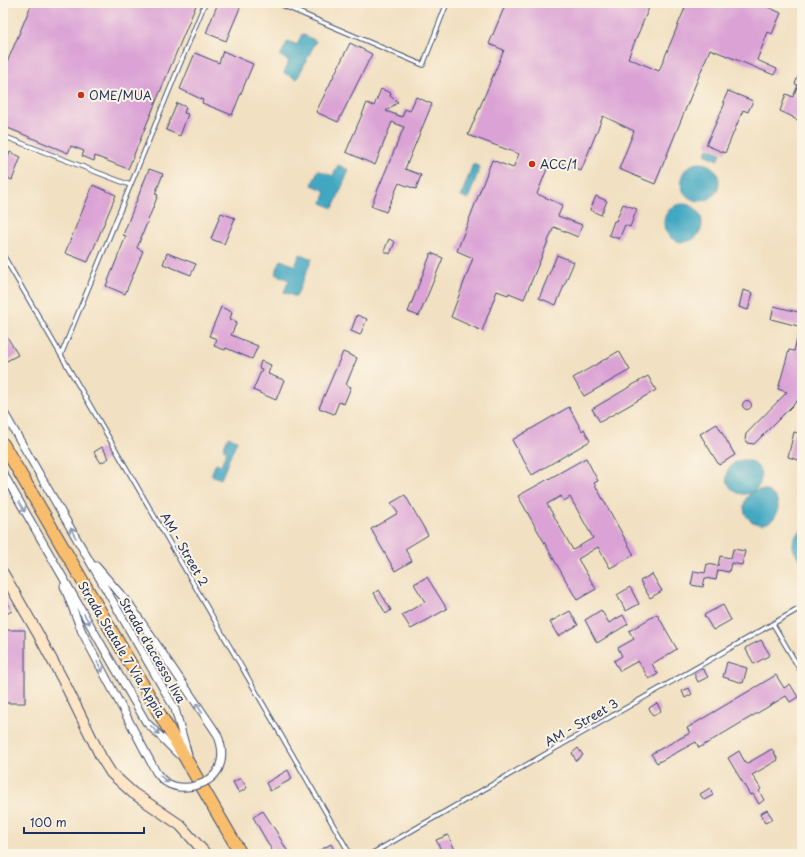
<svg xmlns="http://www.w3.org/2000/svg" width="805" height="857" font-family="'Playpen Sans',sans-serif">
	<rect width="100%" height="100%" fill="#fcf5e5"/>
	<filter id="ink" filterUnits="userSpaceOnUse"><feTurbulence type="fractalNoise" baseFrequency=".025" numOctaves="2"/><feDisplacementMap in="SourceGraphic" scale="8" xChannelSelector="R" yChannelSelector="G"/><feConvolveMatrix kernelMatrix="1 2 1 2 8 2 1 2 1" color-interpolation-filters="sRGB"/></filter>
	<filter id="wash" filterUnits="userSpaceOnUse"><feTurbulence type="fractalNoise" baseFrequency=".012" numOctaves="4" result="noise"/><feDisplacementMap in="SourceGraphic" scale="16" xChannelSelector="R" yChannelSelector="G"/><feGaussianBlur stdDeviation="0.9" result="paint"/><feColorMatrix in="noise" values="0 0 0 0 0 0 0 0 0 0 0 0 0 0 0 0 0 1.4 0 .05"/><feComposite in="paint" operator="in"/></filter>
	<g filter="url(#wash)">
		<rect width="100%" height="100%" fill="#f1e0c1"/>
		<path fill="#42a8c2" stroke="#2e6c90" d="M302,34L316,41L297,79L284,73L289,61L280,56L288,41L297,45Z
			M708,148L721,153L718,160L705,154Z
			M681 182a19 19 0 1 1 38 0a19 19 0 1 1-38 0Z
			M473,164L480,167L468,199L461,196Z
			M338,165L349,170L333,208L322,203L326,191L312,185L318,170L333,176Z
			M664 223a19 19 0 1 1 38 0a19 19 0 1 1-38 0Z
			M300,254L312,259L296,297L284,292L289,280L275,274L281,260L295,266Z
			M228,437L237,440L221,479L211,475L216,463L221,465L227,450L223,449Z
			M727 477a17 17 0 1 1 34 0a17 17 0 1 1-34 0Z
			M744 507a17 17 0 1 1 34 0a17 17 0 1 1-34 0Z
			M802,530V560C790,552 790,537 802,530Z"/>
		<g id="blocks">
			<path fill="#daa2d5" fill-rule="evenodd" d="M32,3H197L128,169L95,156L94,161L82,156L84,151L71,146L68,153L3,126V72Z
				M218,3H242L226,41L206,33Z
				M506,3H651L628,58L659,71L687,3H770L768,7L781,13L772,34L768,32L757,60L777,69L774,75L710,49L655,184L619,169L634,131L603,116L581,171L551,159L537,194L563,205L558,216L582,225L578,237L554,227L524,299L509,293L508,295L497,291L482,331L451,317L473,258L457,251L492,160L513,168L519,154L468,135L504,50L489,44Z
				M350,43L372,54L338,122L316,112Z
				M223,51L253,64L232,115L202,103L203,100L180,89L195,53L219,63Z
				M802,67V122L793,118V117L780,111L786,94L793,97L798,85L795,84Z
				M381,89L391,93L390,96L398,102L386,111L402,117L405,109L410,111L416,97L432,104L405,169L421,175L416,189L399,183L386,212L371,206L404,127L392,122L375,165L346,152L367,103L374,106Z
				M728,91L753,101L748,112L743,110L725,153L706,145L725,103L723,102Z
				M177,103L186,107L184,113L188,114L180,136L166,130Z
				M10,152L21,157L12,180L3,176V171Z
				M149,169L163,174L155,194L158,195L137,248L143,251L125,294L106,286L126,236L123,235Z
				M93,185L116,195L88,262L65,253Z
				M596,196L607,201L601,215L590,210Z
				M623,204L637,209L630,227L625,225L619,239L609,235L614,221H616Z
				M221,213L235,218L224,244L211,239Z
				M389,239L395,242L390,254L384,251Z
				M167,253L196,264L191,275L163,264Z
				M431,253L443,258L419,316L408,312Z
				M557,255L574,262L556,305L539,298Z
				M743,290L753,293L748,310L739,307Z
				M774,306L802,313L798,326L771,319Z
				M221,307L232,312L230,319L237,322L231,335L258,346L252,359L226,348L225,350L214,346L217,339L209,336Z
				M357,315L367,319L360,335L351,331Z
				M800,327H802V396L754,444L747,443L745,440L746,434L787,392L778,389L789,350L794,351Z
				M3,330L18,355L3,363Z
				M619,351L630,370L584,396L573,378Z
				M343,352L357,358L346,385L351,387L344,404L339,402L334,414L319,408Z
				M261,361L271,365L268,374L284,380L276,400L253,390L262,369L259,368Z
				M648,376L656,390L600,422L592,409Z
				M742.5 405a4.5 4.5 0 1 1 9 0a4.5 4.5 0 1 1-9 0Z
				M569,407L582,431L584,429L590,441L532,475L512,440Z
				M717,424L735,455L719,465L700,434Z
				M794,432L802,434V461L788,457Z
				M102,447L109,458L101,463L94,452Z
				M586,458L598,481L594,483L634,555L610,568L598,547L578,559L596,589L577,600L518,496ZM561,496L564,501L570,497L593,538L573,550L547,504Z
				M405,495L428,535L405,549L412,561L395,571L371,529L398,513L391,503Z
				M733,549L745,551L742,565L731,563L729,572L718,570L716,580L705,578L703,587L691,585L694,571L705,573L707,564L718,566L720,556L731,558Z
				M652,574L662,591L650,598L640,581Z
				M427,577L447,609L411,629L402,615L425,602L414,584Z
				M630,587L639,604L626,611L617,595Z
				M379,590L391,610L386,614L374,593Z
				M3,593L12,611L6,614L3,608Z
				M723,605L731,620L713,630L704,615Z
				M601,610L609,623L623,615L628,624L597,643L585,620Z
				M570,611L578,625L558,636L550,622Z
				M657,614L677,649L652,664L658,674L649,679L638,661L620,671L614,661L622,656L618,648L634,639L629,631Z
				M5,630H25V703H5Z
				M761,640L770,655L754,664L745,648Z
				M727,662L747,668L743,683L723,677Z
				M703,669L708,677L698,682L694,674Z
				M776,675L784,688L790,684L798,697L790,702L786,696L699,748L696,742L657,763L651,754L690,733L687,728Z
				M689,688L692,694L685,698L682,691Z
				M657,703L661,711L653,716L649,708Z
				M578,748L583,755L576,761L572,753Z
				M772,749L778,760L752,775L761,789L759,791L764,800L759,804L753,794L750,795L728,758L739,751L746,764Z
				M288,770L292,779L270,791L266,783Z
				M241,778L247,788L239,793L233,782Z
				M710,788L713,795L704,800L700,794Z
				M767,810L773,819L765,823L760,814Z
				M263,811L276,831L289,854H274L253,817Z
				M448,835L457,854H443L436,840Z
				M331,844L336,854H313Z"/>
		</g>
	</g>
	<g filter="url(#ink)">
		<use href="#blocks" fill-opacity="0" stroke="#3b4a6d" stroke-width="1"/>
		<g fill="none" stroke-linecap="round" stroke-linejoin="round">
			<defs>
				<path id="lane" d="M277,3L423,65L447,3
					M3,136L130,185
					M3,255L350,854
					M61,355L205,3
					M773,624L802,673
					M371,854L802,607"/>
				<path id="street" d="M3,411L175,709L188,755
					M3,473L146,722L178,754
					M96,566L130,605
					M64,586L82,632"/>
				<path id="secondary" d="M3,573L37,632L65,684L101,757L111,773L133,793L180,825L206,854"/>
				<path id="primary" d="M3,444L241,854"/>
			</defs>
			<use href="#lane" stroke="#3b4a6d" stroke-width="5.5"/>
			<use href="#street" stroke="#3b4a6d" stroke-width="9"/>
			<use href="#secondary" stroke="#3b4a6d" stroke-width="12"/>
			<use href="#primary" stroke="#3b4a6d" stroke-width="14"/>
			<use href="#lane" stroke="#fff" stroke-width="3.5"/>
			<use href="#street" stroke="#fff" stroke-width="7"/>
			<use href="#secondary" stroke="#fde5c5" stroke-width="10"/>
			<use href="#primary" stroke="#f9be6d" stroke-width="12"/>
			<defs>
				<path id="street-bridge" d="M82,632L156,772C159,776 162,780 167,783C183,792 210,786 219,768C224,756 222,745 217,734L130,605"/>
			</defs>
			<use href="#street-bridge" stroke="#3b4a6d" stroke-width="9" stroke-linecap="butt"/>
			<use href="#street-bridge" stroke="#fff" stroke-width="7"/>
		</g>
		<defs><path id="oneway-shaft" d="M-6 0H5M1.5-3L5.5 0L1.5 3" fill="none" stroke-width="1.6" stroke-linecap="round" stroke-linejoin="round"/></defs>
		<g stroke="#8d97ae">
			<use href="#oneway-shaft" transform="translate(22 507) rotate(60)"/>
			<use href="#oneway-shaft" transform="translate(73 533) rotate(-120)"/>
			<use href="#oneway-shaft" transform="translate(87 619) rotate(60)"/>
			<use href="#oneway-shaft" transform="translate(100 667) rotate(62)"/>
			<use href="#oneway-shaft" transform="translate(199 708) rotate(-124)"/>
			<use href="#oneway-shaft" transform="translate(155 730) rotate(45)"/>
			<use href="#oneway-shaft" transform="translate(164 779) rotate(39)"/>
		</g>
	</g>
	<g fill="#c8321e" stroke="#fcf5e5" stroke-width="1.5">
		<circle cx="81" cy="95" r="4"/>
		<circle cx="532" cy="164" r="4"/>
	</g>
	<g text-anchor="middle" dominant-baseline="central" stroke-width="4" stroke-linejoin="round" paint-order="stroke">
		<g font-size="12" fill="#1b2f5e" stroke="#fcf5e5" text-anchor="start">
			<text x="89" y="95">OME/MUA</text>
			<text x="540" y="164">ACC/1</text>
		</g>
		<g font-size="12" fill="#1b2f5e" stroke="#fcf5e5">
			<text transform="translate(185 549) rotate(60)">AM - Street 2</text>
			<text transform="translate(122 649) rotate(59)">Strada Statale 7 Via Appia</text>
			<text transform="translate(153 650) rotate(60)">Strada d'accesso Ilva</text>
			<text transform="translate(581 722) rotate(-30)">AM - Street 3</text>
		</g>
	</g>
	<rect width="805" height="857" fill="none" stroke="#fcf5e5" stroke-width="16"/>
	<path d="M24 827v6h120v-6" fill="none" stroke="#1b2f5e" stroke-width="2"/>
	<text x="30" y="827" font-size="12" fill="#1b2f5e" stroke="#fcf5e5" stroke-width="3" paint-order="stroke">100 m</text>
</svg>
